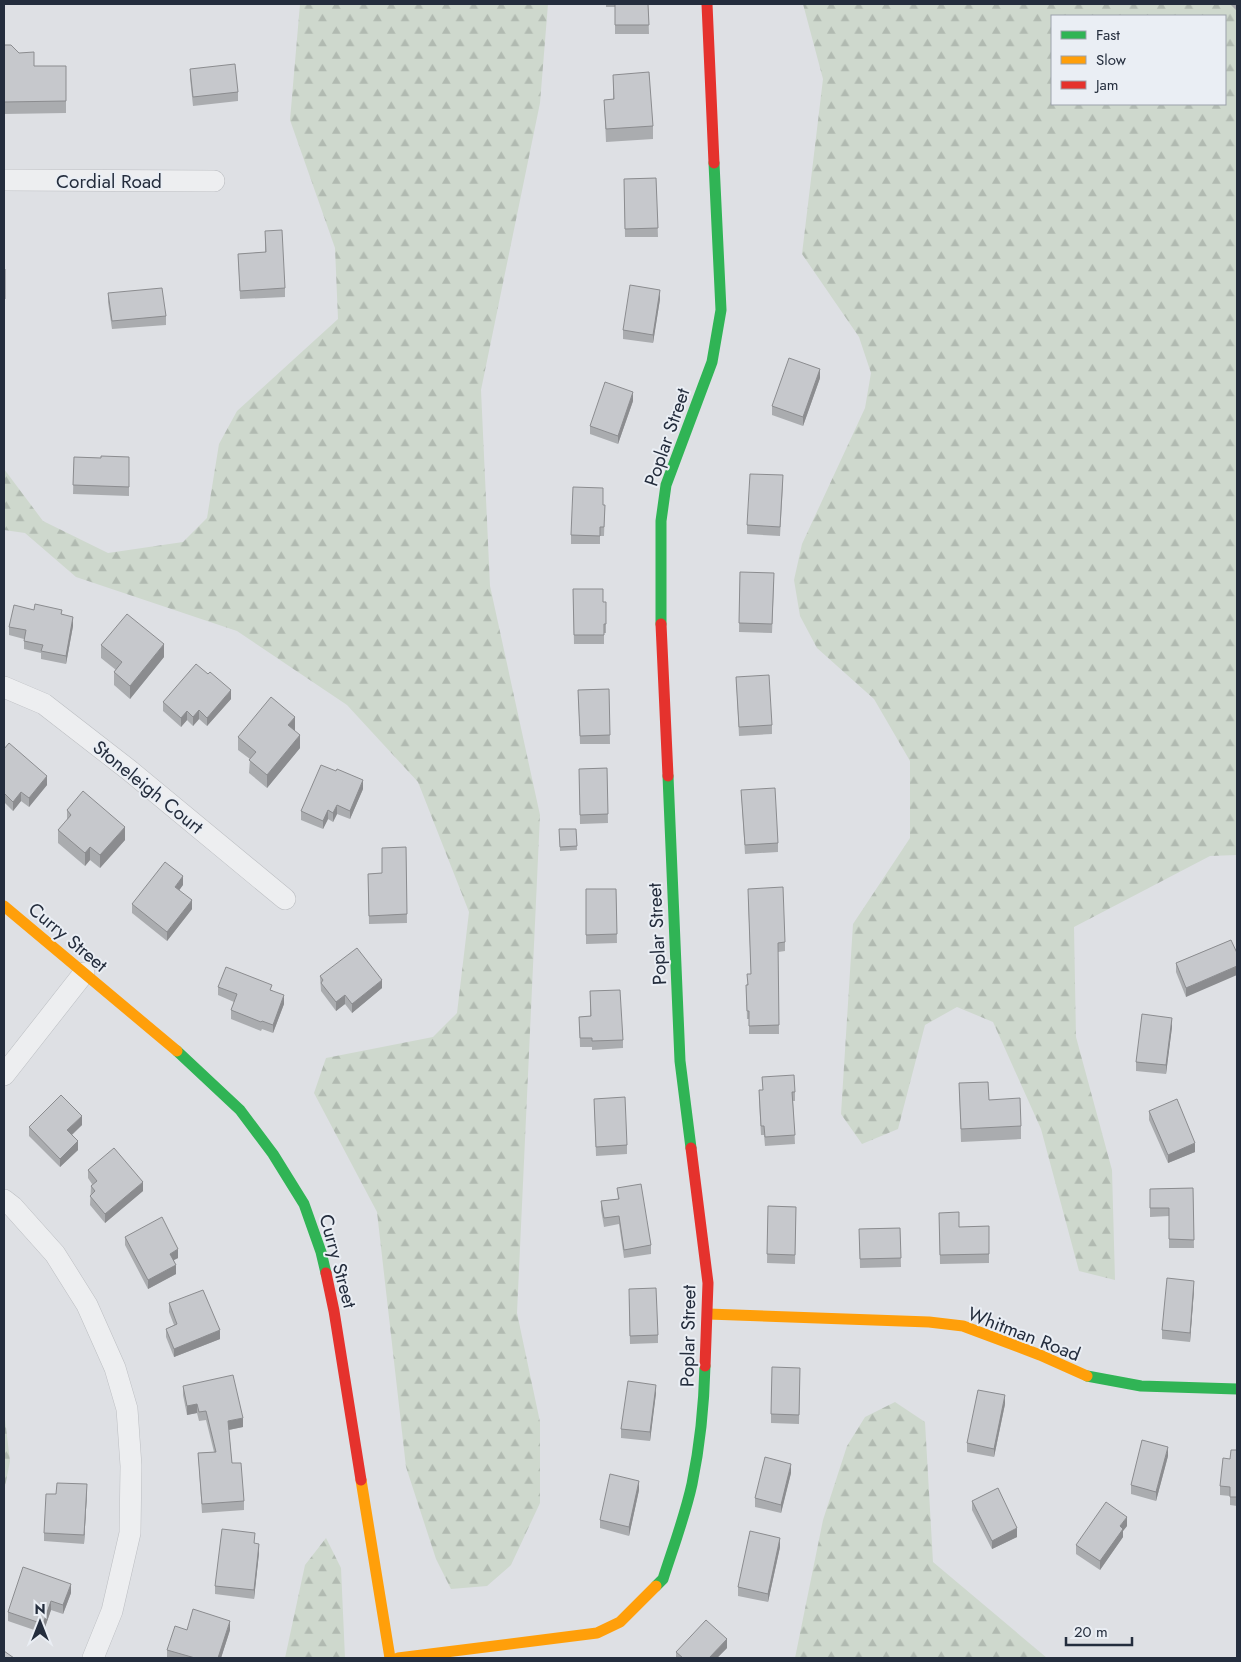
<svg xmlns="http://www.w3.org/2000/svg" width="1241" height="1662" font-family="Jost,sans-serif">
	<defs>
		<pattern id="forest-firs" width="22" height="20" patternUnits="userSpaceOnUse" patternTransform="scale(1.25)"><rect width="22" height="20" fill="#ced8cd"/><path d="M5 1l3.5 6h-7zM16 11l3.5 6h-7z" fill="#b1bab1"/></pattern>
	</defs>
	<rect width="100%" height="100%" fill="#dee0e4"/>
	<path fill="url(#forest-firs)" fill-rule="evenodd" d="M300,4H548L540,103L481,390L490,586L540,815L517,1313L540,1422V1503L511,1565L487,1586L451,1589L436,1559L406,1467L377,1212L314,1093L326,1058L433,1037L457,1013L469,912L418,782L347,705L237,631L76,577L25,533L4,530V469L43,521L108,553L183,542L207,518L219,444L237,411L338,319L335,248L290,120Z
		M803,4H1237V855L1210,856L1074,927L1076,1037L1112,1170L1115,1280L1079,1271L1041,1129L993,1022L957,1007L925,1025L898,1129L862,1144L841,1114L853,924L910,838V761L874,699L817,648L800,616L794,580L802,544L865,408L871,373L859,337L802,254L823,79ZM1052,16H1225V104H1052Z
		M895,1402L925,1422L933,1562L1047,1658H795L823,1520L847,1446L865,1417Z
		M4,1411L10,1461L4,1492Z
		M326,1538L341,1568L345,1658H285L305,1565Z"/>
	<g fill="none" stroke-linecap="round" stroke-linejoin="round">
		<defs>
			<path id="street" d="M4,180L214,181
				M4,687L44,704L129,770L285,899
				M4,1075L84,973
				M4,1200L13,1207L55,1254L87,1305L115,1368L127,1409L131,1466L130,1533L112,1611L93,1658"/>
		</defs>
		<use href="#street" stroke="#bcbec2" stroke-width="22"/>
		<use href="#street" stroke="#edeef0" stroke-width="21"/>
		<path stroke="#30b455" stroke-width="11" d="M661,624V521L666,485L712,362L721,310L714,163
			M668,776L680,1061L691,1148
			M177,1051L240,1110L273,1154L304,1204L321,1252L326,1273
			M1087,1376L1141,1386L1237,1389
			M656,1586L663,1579C673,1548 685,1516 692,1484C700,1445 704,1406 705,1366"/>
		<path stroke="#ff9f0a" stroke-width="11" d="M4,906L177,1051
			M708,1314L929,1322L963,1326L1040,1355L1087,1376
			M361,1480L390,1658
			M398,1658L597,1633L620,1622L656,1586"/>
		<path stroke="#e5322d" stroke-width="11" d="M707,4L714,163
			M661,624L668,776
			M691,1148L708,1283L705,1366
			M326,1273L334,1311L361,1480"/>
	</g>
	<path fill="#aaacaf" d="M606,4H648L649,34H615V7H606Z
		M1230,4H1237V11Z
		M4,45L19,53L34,66H66V113L4,114Z
		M190,69L238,92V101L193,106L190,78Z
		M613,75L653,126V139L606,142L604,100L613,99Z
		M656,178L658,237H625L624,179Z
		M265,231L285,288V297L240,299L238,254L265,252Z
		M4,269H5V308H4Z
		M108,293L166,316V325L112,329L108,302Z
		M660,299L653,343L623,339V330Z
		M820,378L803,426L772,415V406Z
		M633,401L618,444L590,434V426Z
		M74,457L101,458L129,457V496L73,494Z
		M783,484L780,536L747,534V525Z
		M603,505H605L604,536H600V544H571V535Z
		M740,572L774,582L772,633L739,632Z
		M573,589L603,602H606V633H604V644H574Z
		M34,610L62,615L73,626L66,664L41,659V653L24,649V639L9,635V627Z
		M101,645L164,657L130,699L114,685V672L116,670L101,658Z
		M736,677L772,725V734L739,736Z
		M609,689L610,744H580L578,690Z
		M231,699L207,726L199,719L193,726L187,720L181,727L163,711V702Z
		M295,730L294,731L300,748L267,788L249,773L250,759L238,750V737Z
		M4,749L47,785L29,807L21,801L13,811L4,802Z
		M607,768L608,823L580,824L579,769Z
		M363,789L350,819L337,814L333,822L328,819L323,829L301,820V811Z
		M741,790L778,843V852L745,854Z
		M67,810L125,840L100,868L90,860L85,866L58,843V830L67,820Z
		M559,829H576L577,850L560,851Z
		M406,847L407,923L369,924L368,874L382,873Z
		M183,885L179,890L192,909L167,941L132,913V904Z
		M586,889H616L617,943L586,944Z
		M748,898L785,942V951L778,952L779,1034H749V1019H747L746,985H747L751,974Z
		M1231,940L1186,997L1176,972V963Z
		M320,976L382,988L352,1013L345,1004L336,1011L321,991Z
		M218,987L272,990L284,1004L273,1033L262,1029L261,1031L231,1019V1010L234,1002L218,995Z
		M590,991L623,1040V1048L592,1050V1047H580L579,1017L590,1016Z
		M1172,1027L1166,1074L1136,1071V1062Z
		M762,1077L795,1092V1101H793L795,1144L765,1146L764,1135H761L759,1099V1090H763Z
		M959,1083L989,1100L1021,1126V1139L961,1142Z
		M594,1099L627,1145V1154L596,1156Z
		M1149,1111L1195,1152L1168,1163L1149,1120Z
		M82,1125L72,1135L78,1150L60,1167L29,1136V1127Z
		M88,1170L143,1191L105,1223L90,1205L91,1186L92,1184L88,1178Z
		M617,1188L651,1245V1254L624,1258L619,1224L604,1227L601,1210V1201L618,1199Z
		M1193,1188L1194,1248H1169V1216L1150,1217V1189Z
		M768,1206L796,1207L795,1264L767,1263Z
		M939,1213L959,1227L989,1226V1263L940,1264Z
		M900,1228L901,1267L860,1268L859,1229Z
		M125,1237L178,1258L174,1260L176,1274L148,1289L125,1245Z
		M1194,1290L1190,1342L1162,1339V1330Z
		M629,1298L658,1335V1343L630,1344Z
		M169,1303L220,1339L174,1357L166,1337V1329L174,1325L169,1312Z
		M800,1368L799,1424L771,1423V1414Z
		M183,1386L243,1427L229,1430L232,1463L244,1501V1510L202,1513L198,1453L214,1452L206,1420L199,1421L197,1413L187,1415L183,1395Z
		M656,1393L650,1441L621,1438V1429Z
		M1005,1404L994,1457L967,1452V1443Z
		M1237,1450V1506L1230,1505V1496L1220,1495V1486L1230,1459Z
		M1168,1456L1156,1501L1131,1494V1485Z
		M791,1473L781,1513L755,1507V1498Z
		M639,1490L629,1536L600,1528V1520Z
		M87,1493L84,1544L44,1541V1533L56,1494Z
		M972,1501L1017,1537L992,1549L972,1510Z
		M1127,1526L1123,1531V1537L1100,1570L1076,1554V1545Z
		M255,1543L259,1553L254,1599L215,1594V1586Z
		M780,1547L768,1602L738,1596V1587Z
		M71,1593L63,1614L51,1610L43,1633L8,1621V1612Z
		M187,1630H230L221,1658H167V1650Z
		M727,1648L717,1658H676V1652Z"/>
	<path fill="#8b8c8f" d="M660,290V299L653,343V335Z
		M820,369V378L803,426V417Z
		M633,392V401L618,444V436Z
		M73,617V626L66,664V656Z
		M164,644V657L130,699V686Z
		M231,690V699L207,726V718Z
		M199,710V719L193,726V717Z
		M187,711V720L181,727V718Z
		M295,717V730L288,738V725Z
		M300,735V748L267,788V775Z
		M47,776V785L29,807V798Z
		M363,780V789L350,819V811Z
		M21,792V801L13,811V802Z
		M337,805V814L333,822V813Z
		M328,810V819L323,829V821Z
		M125,827V840L100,868V855Z
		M90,847V860L85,866V853Z
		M183,876V885L175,896V887Z
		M192,900V909L167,941V932Z
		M1237,966V975L1186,997V988Z
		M382,980V988L352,1013V1004Z
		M284,995V1004L273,1033V1025Z
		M345,995V1004L336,1011V1002Z
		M1172,1018V1027L1166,1074V1065Z
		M82,1116V1125L67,1139V1130Z
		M78,1141V1150L60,1167V1159Z
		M1195,1143V1152L1168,1163V1155Z
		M143,1182V1191L105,1223V1214Z
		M178,1249V1258L170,1262V1254Z
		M176,1265V1274L148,1289V1280Z
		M1194,1281V1290L1190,1342V1333Z
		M220,1330V1339L174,1357V1349Z
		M656,1385V1393L650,1441V1432Z
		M1005,1395V1404L994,1457V1449Z
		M197,1404V1413L187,1415V1406Z
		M243,1418V1427L228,1430V1421Z
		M1168,1447V1456L1156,1501V1492Z
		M791,1464V1473L781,1513V1505Z
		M639,1481V1490L629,1536V1527Z
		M87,1484V1493L84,1544V1535Z
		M1127,1517V1526L1123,1531V1537L1100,1570V1561L1120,1526Z
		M1017,1528V1537L992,1549V1541Z
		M780,1538V1547L768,1602V1594Z
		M259,1544V1553L254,1599V1590Z
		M71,1584V1593L63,1614V1605Z
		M51,1601V1610L43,1633V1624Z
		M230,1621V1630L221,1658H218Z
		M727,1639V1648L717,1658H709Z"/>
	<path fill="#c6c8cc" stroke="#8b8c8f" d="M615,4H648L649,25H615Z
		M4,45H11L19,53L34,52V66H66V101L4,102Z
		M235,64L238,92L193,97L190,69Z
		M649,72L653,126L606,129L604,100L614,99L613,75Z
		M656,178L658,228L625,229L624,179Z
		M282,230L285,288L240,291L238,254L266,252L265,231Z
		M4,269H5V299H4Z
		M630,285L660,290L653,335L623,330Z
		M162,288L166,316L112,321L108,293Z
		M789,358L820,369L803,417L772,406Z
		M605,382L633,392L618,436L590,426Z
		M101,456L129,457V487L73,485L74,457L101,458Z
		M750,474L783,475L780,527L747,525Z
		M573,487L603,488V505H605L604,527H600V536L571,535Z
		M740,572L774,573L772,624L739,623Z
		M573,589H603V602H606V624H604V635H574Z
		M35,604L62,610L61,614L73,617L66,656L41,651L43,645L24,641L26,630L9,627L14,605L34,610Z
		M127,614L164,644L130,686L114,672L122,662L101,645Z
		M196,664L208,674L210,672L231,690L207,718L199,710L193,717L187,711L181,718L163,702Z
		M769,675L772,725L739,727L736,677Z
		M609,689L610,735L580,736L578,690Z
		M271,697L295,717L288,725L300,735L267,775L249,760L256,752L238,737Z
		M9,743L47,776L29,798L21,792L13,802L4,793V749Z
		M321,765L336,771L337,769L363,780L350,811L337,805L333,813L328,810L323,821L301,811Z
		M607,768L608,814L580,815L579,769Z
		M775,788L778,843L745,845L741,790Z
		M83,791L125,827L100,855L90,847L85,853L58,830L71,815L67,810Z
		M559,829H576L577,846L560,847Z
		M406,847L407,914L369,916L368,874L382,873V848Z
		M165,862L183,876L175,887L192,900L167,932L132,904Z
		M783,887L785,942L778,943L779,1025L749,1026V1011H747L746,985H748L747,974H751L748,889Z
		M586,889H616L617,934L586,935Z
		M1231,940L1237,953V966L1186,988L1176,963Z
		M357,948L382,980L352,1004L345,995L336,1002L321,983L323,980L320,976Z
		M226,967L272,985L270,990L284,995L273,1025L262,1021L261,1022L231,1010L237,994L218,987Z
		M620,990L623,1040L592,1041V1038H580L579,1017L591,1016L590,991Z
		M1142,1014L1172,1018L1166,1065L1136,1062Z
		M794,1075L795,1092H792L795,1135L765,1137L764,1126H761L759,1090H763L762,1077Z
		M988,1082L989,1100L1020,1098L1021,1126L961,1129L959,1083Z
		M61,1095L82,1116L67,1130L78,1141L60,1159L29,1127Z
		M625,1097L627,1145L596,1147L594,1099Z
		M1177,1099L1195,1143L1168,1155L1149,1111Z
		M114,1148L143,1182L105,1214L90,1196L95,1191L91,1186L97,1181L88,1170Z
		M641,1184L651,1245L624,1250L619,1216L604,1218L601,1201L619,1199L617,1188Z
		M1193,1188L1194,1240L1169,1239V1208H1150V1189Z
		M768,1206L796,1207L795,1255L767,1254Z
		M959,1212V1227L989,1226V1254L940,1255L939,1213Z
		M162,1217L178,1249L170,1254L176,1265L148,1280L125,1237Z
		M900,1228L901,1258L860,1259L859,1229Z
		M1167,1278L1194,1281L1190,1333L1162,1330Z
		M656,1288L658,1335L630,1336L629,1289Z
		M203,1290L220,1330L174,1349L166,1329L177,1324L169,1303Z
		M772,1367L800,1368L799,1415L771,1414Z
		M233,1375L243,1418L228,1421L232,1463H241L244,1501L202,1504L198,1453L216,1452L206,1411L199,1412L197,1404L187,1406L183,1386Z
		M628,1381L656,1385L650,1432L621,1429Z
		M978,1390L1005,1395L994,1449L967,1443Z
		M1142,1440L1168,1447L1156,1492L1131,1485Z
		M1231,1450H1237V1497H1230V1487L1220,1486L1223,1458L1230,1459Z
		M765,1457L791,1464L781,1505L755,1498Z
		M610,1474L639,1481L629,1527L600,1520Z
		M57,1483L87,1484L84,1535L44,1533L46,1494H56Z
		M998,1488L1017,1528L992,1541L972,1501Z
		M1106,1502L1127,1517L1120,1526L1123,1529L1100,1561L1076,1545Z
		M222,1529L255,1533L254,1543L259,1544L254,1590L215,1586Z
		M750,1531L780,1538L768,1594L738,1587Z
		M23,1567L71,1584L63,1605L51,1601L43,1624L8,1612Z
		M193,1609L230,1621L218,1658H195L167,1650L175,1626L187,1630Z
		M706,1620L727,1639L709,1658H683L676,1652Z
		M4,1651L14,1658H4Z"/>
	<g text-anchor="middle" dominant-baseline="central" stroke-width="4" stroke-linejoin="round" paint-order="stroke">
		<g font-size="19" fill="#242d3d" stroke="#eaeef4">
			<text x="109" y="181">Cordial Road</text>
			<text transform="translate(667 437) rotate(-71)">Poplar Street</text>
			<text transform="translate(148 787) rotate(39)">Stoneleigh Court</text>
			<text transform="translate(657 934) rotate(-93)">Poplar Street</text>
			<text transform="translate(68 937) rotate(40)">Curry Street</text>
			<text transform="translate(338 1261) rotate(75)">Curry Street</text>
			<text transform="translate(1024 1334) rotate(21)">Whitman Road</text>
			<text transform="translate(688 1336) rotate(-89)">Poplar Street</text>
		</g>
	</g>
	<rect width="1241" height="1662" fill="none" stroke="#242d3d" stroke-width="10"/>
	<rect x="1051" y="15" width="175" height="90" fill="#eaeef4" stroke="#9ba1ab"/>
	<rect x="1061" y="31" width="25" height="8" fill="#30b455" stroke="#9ba1ab"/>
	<text x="1096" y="40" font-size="15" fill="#242d3d">Fast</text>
	<rect x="1061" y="56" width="25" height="8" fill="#ff9f0a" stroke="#9ba1ab"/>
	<text x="1096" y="65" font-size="15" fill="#242d3d">Slow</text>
	<rect x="1061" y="81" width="25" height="8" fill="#e5322d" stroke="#9ba1ab"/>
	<text x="1096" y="90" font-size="15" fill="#242d3d">Jam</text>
	<g transform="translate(40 1622)" stroke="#eaeef4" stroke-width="4" paint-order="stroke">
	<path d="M0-4L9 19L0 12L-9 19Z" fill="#242d3d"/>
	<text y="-8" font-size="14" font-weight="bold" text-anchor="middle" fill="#242d3d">N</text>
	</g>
	<path d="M1066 1637v8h66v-8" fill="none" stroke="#242d3d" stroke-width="2.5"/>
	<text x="1074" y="1637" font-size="15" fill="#242d3d" stroke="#eaeef4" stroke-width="4" paint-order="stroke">20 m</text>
</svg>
